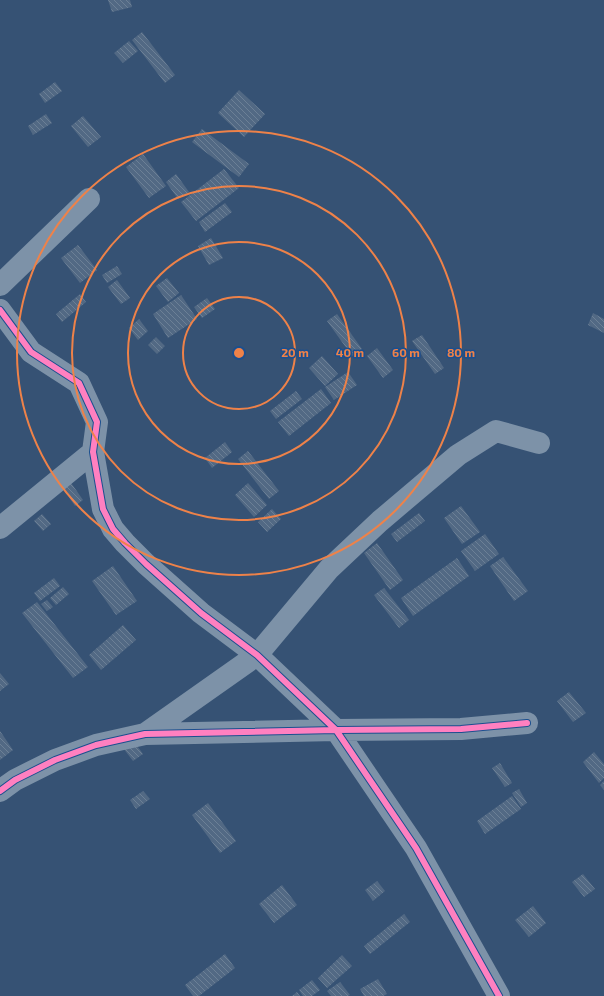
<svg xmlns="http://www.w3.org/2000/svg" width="604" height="996" font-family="'Exo 2',sans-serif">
	<defs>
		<pattern id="building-back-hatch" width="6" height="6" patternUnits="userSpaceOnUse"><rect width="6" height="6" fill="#526984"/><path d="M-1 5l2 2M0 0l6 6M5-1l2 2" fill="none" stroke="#6c8096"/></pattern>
	</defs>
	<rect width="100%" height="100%" fill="#365274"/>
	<path fill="url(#building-back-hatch)" d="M108,0H130L132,7L112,12Z
		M142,32L175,75L165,83L132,40Z
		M129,41L138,51L123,63L114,53Z
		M55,82L62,91L45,103L39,94Z
		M239,90L265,114L244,137L218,113Z
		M46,114L52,123L33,135L28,126Z
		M83,116L101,137L88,147L71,126Z
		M202,129L249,164L239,177L192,142Z
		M143,154L166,186L149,198L126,167Z
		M224,169L239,188L196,221L181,202Z
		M176,174L189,192L178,199L166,182Z
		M225,203L232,212L205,232L199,222Z
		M211,238L223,258L209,265L198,246Z
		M78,245L97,270L80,283L61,258Z
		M117,266L122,274L107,283L102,275Z
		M167,278L179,293L168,302L156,286Z
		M117,280L130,298L121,304L108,287Z
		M80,294L86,302L62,322L56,314Z
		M181,295L197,319L168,338L153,314Z
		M207,298L215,309L202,318L194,307Z
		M593,313L604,319V333L588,325Z
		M337,314L362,349L352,356L327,321Z
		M139,319L148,331L138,340L129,328Z
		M422,335L444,368L435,374L412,341Z
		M156,337L165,346L157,354L148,345Z
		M377,348L393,370L383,378L367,356Z
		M322,356L338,374L325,386L309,368Z
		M348,372L357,385L334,400L325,387Z
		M321,389L331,403L289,436L278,422Z
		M296,391L302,399L276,419L270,411Z
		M225,442L232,452L212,468L205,458Z
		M248,451L279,491L269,499L238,459Z
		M67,477L83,500L75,506L59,483Z
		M248,483L267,505L254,517L235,495Z
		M461,506L480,532L462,544L444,518Z
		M272,509L281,519L267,532L258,522Z
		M419,513L425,521L397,542L391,534Z
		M42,514L51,524L43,531L34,521Z
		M485,534L499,554L475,571L461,551Z
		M377,543L403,580L390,590L364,553Z
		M503,557L528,591L514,601L490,566Z
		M457,558L469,576L413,616L401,598Z
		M113,566L137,601L116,615L92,581Z
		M54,578L60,586L40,601L34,593Z
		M63,587L69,594L56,605L50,598Z
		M384,588L409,620L399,628L374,595Z
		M47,600L53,607L47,611L41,604Z
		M37,602L88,667L73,678L22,613Z
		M123,625L136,640L101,670L89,655Z
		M0,673L9,684L0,691Z
		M569,692L586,713L573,722L557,701Z
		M0,731L13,750L0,760Z
		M133,740L143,754L133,761L123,748Z
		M594,752L604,764V778L599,783L583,762Z
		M500,763L512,783L505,787L492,768Z
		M604,781V790L600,785Z
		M519,789L527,803L521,807L512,793Z
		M143,791L150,799L136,809L130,800Z
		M512,796L521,809L485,834L477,821Z
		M208,803L236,841L220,853L192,815Z
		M583,874L595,889L584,897L572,882Z
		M377,881L385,891L373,901L365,890Z
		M282,885L297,905L274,923L259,904Z
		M533,906L546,923L529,937L515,920Z
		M404,914L410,922L370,954L364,946Z
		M225,954L235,968L199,996H193L185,985Z
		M342,955L352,966L327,988L318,978Z
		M378,979L387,994L383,996H364L360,989Z
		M312,980L320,990L312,996H303L299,990Z
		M340,982L350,995L348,996H331L327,991Z
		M297,992L300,996H292Z"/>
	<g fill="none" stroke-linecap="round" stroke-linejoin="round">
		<path stroke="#7d92a8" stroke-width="22" d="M0,285L89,199
			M0,310L31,352L79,383L97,422L93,452L103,509L113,529L125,543L146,564L201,613L257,655L336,730L416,848L499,996
			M0,528L93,452
			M145,734L257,655L329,569L380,521L458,455L496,431L539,443
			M0,791L15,780L55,760L96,745L145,734L336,730L461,729L527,723"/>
		<defs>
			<path id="cycleway" d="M0,310L31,352L79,383L97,422L93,452L103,509L113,529L125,543L146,564L201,613L257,655L336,730L416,848L499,996
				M0,791L15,780L55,760L96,745L145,734L336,730L461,729L527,723"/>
		</defs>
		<use href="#cycleway" stroke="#1b4f8f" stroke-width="8"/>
		<use href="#cycleway" stroke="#ff80c0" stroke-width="6"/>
	</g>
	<g fill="none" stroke="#ee8249" stroke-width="2">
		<circle cx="239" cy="353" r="56"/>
		<circle cx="239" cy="353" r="111"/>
		<circle cx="239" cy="353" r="167"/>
		<circle cx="239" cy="353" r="222"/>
	</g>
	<circle cx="239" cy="353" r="6" fill="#ee8249" stroke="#1b4f8f" stroke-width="2"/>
	<g font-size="12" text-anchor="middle" font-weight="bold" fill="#ee8249" stroke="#1b4f8f" stroke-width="3" stroke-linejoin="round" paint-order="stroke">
		<text x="295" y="357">20 m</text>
		<text x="350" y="357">40 m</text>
		<text x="406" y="357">60 m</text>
		<text x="461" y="357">80 m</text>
	</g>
</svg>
